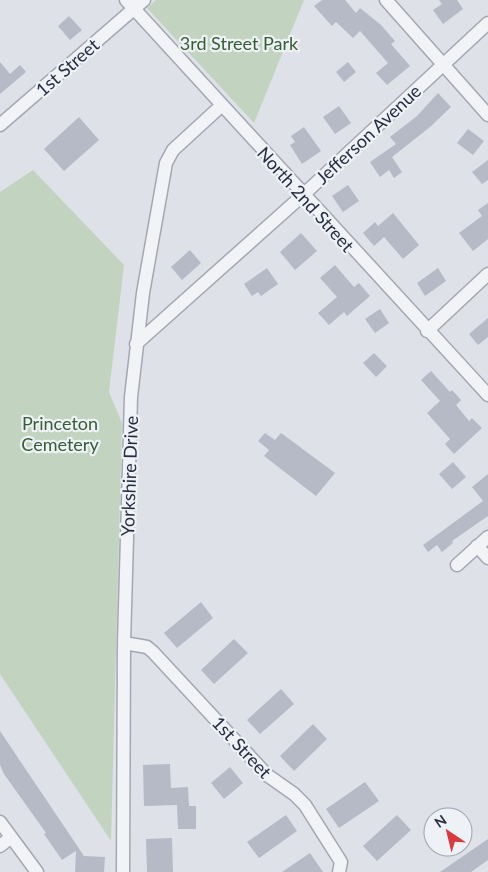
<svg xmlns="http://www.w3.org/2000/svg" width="488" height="872" font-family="Lato,sans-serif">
	<rect width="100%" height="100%" fill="#dfe1e9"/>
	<path fill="#c2d4bf" d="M156,0H304L254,123L147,8Z
		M33,170L124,265L109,392L122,423L111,841L0,674V192Z"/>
	<path fill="#b5bac6" d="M322,0H345L356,13L360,8L381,25L395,41L391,44L410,66L387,85L376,73L388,63L360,31L353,38L336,22L332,26L314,6Z
		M439,0H457L463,9L443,24L433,10L442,4Z
		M69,16L82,30L70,40L58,26Z
		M0,62L10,74L20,65L26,72L0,94Z
		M348,62L356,72L344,82L336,72Z
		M438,93L451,107L430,127L392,157L402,172L394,178L389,170L380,177L370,162L396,144L390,137L417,116Z
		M339,106L351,123L335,134L323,117Z
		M79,117L99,140L64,171L44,149Z
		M304,127L321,151L302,164L290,145L295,142L291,136Z
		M468,129L484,141L473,155L457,143Z
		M488,160V180L482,184L472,172Z
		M348,185L359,201L343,212L332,196Z
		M488,203V239L473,251L459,233L482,216L478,210Z
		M393,213L419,245L403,259L384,237L374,246L363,233L375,222L378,226Z
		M301,233L317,251L295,270L280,252Z
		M190,250L201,263L182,280L171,267Z
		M335,265L354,287L359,283L370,296L347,316L344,312L329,325L318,313L337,297L320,278Z
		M267,268L278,284L261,296L258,292L252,296L244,284Z
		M438,268L446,281L425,296L417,283Z
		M380,309L389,323L375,333L365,319Z
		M488,318V337L478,345L469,334Z
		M374,353L387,366L376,377L363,363Z
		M431,371L450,392L452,390L461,400L456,405L469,421L472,418L482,428L454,454L445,444L450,439L427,413L440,401L421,380Z
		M265,433L275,440L281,433L335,473L316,496L264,456L269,450L258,441Z
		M453,462L466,477L452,489L439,474Z
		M488,474V516L452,541L453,543L442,552L437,545L428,552L423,545L483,501L472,487Z
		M201,602L213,618L177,648L164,633Z
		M234,639L248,653L214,684L201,670Z
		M281,689L294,704L260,734L247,720Z
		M313,724L327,739L294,771L280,756Z
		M0,731L84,856L105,857L104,872H75L76,851L62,860L44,834L46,833L4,774L0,765Z
		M170,764L171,788L188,787L189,806H196V829H178L177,805L144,806L143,765Z
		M230,767L243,783L224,799L211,783Z
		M365,782L379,801L339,828L326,809Z
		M286,815L297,831L259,858L247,842Z
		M397,815L411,830L377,861L363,846Z
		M172,838L173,872H147L146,839Z
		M488,839V860L471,872H440Z
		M310,853L323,872H282Z"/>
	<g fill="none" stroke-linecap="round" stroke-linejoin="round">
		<defs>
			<path id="minor" d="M126,0L488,395
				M386,0L488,115
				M0,125L144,0
				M427,331L488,274
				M136,344L303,195L488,23
				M477,546L488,558
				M457,565L488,537
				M124,643L147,647L153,652L267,775L294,794L305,805L341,862L339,872
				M0,822L37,872
				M0,846L10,838
				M123,872L124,643L131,397L143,293L166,163L173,150L221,106"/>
		</defs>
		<use href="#minor" stroke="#a4a7b3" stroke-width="15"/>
		<use href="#minor" stroke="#f2f3f7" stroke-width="12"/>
	</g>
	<g text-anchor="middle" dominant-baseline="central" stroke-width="4.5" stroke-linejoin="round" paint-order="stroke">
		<g font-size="18" fill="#355e33" stroke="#eef1f6">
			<text x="239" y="43">3rd Street Park</text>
			<text x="60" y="423">Princeton<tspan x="60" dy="21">Cemetery</tspan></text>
		</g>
		<g font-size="18" fill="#262d41" stroke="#eef1f6">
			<text transform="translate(67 67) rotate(-41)">1st Street</text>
			<text transform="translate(368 134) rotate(-43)">Jefferson Avenue</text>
			<text transform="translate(306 199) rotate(48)">North 2nd Street</text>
			<text transform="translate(129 476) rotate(-88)">Yorkshire Drive</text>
			<text transform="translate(242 747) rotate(47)">1st Street</text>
		</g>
	</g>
	<g transform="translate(448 832) rotate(325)"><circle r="24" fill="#eef1f6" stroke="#9ea3ae"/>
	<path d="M0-4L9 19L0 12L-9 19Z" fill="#d83a3d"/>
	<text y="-8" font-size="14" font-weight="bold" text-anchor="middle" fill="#262d41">N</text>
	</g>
</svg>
